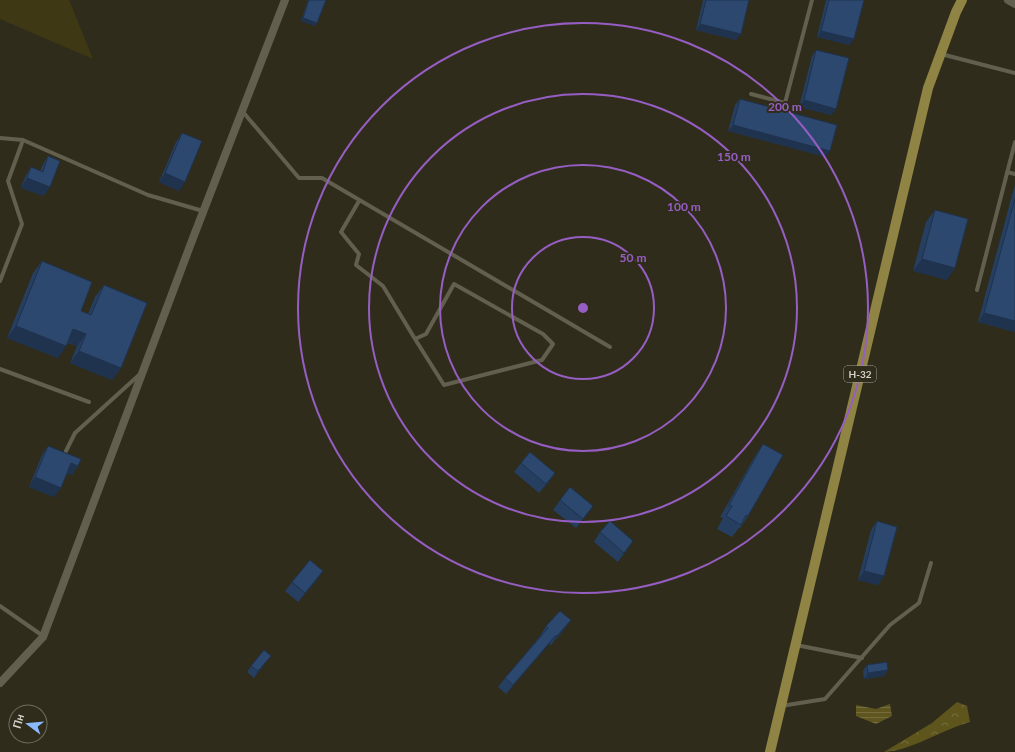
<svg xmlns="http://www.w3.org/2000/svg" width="1015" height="752" font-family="Lato,sans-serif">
	<defs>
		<pattern id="forest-crowns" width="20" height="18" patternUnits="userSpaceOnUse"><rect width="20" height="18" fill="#5e551d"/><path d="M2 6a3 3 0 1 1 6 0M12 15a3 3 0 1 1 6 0" fill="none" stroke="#746d3c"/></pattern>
		<pattern id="water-rules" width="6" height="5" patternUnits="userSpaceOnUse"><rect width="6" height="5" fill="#5f561f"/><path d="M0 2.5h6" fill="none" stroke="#756d3e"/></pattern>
	</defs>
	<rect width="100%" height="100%" fill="#2f2c1c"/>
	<path fill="#3e3814" d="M0,0H69L93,59L0,19Z"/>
	<path fill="url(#forest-crowns)" d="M957,702L967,706L970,722C944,729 910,751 884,752L932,723Z"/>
	<path fill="url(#water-rules)" d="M890,704L892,716L876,724L856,716V705L876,709Z"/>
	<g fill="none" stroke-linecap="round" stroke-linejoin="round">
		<path stroke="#625f4e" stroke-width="4" d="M941,54L1015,73
			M751,94L785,103L812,0
			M243,112L299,178H322L610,347
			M0,138L23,140L148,195L203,211
			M1007,172L1015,174
			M359,201L341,232L359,254L356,265L383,286L415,339L426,334L454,284L543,334L553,344L542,360L444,385L415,339
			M0,281L22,224L8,181L23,140
			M977,290L1015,142
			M0,369L89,402
			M66,451L75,433L139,375
			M0,606L43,636
			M796,645L862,658
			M781,706L825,699L890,625L919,603L931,563"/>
		<path stroke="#625f4e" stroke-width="8" d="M1008,0L1015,4
			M0,683L43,637L193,238L285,0"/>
		<path stroke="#8f8443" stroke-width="10" d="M770,752L928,88L956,12L962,0"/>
	</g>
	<path fill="#263e5f" d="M308,0H326L315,26L301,21Z
		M703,0H749L736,40L696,30Z
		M826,0H864L850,45L817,37Z
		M816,50L832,115L799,107L812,56Z
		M740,99L826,157L728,131L735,105Z
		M182,133L179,191L159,182L176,142Z
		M48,156L44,196L21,188L25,177L31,167L40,171L42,166Z
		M1015,184V332L978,322Z
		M935,210L947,280L913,271L926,222Z
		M42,261L81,311L88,314L95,297L104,285L121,368L112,380L70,363L77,346L68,343L58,358L7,338L33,273Z
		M763,444L748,516L740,528H739L732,537L717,529L723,518L720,517L755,456Z
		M48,446L78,466L72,475L67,473L54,497L29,487L42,455Z
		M521,463L555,473L549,482L539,493L514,472Z
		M560,500L593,506L576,528L553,510Z
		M877,521L884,576L878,585L858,580L871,530Z
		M600,532L633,541L618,562L594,542Z
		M317,580L298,602L285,591L292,582Z
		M546,626L564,630L551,645L549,644L506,694L498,687L505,678L540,636Z
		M266,662L254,678L247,672L251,666Z
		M867,665L888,670L884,676L864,679L863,671Z"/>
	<path fill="#1f324e" d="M303,18L317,23L315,26L301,21Z
		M700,24L741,34L736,40L696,30Z
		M821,31L854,39L850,45L817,37Z
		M804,100L836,109L832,115L799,107Z
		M733,125L830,151L826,157L728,131Z
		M165,173L185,182L179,191L159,182Z
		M27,178L50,187L44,196L21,188Z
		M922,259L955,268L947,280L913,271Z
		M984,313L1015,321V332L978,322Z
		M16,326L66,346L58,358L7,338Z
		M73,329L86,334L77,346L65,341Z
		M79,351L121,368L112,380L70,363Z
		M71,463L78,466L72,475L65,472Z
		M555,473L549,482L539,493L546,484Z
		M35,477L61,488L54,497L29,487Z
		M593,506L587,515L576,528L583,519Z
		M633,541L627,550L618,562L624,553Z
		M323,571L317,580L298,602L305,593Z
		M864,571L884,576L878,585L858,580Z
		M571,620L564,630L551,645L557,636Z
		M556,635L549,644L506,694L513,685Z
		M271,656L266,662L254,678L258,671Z
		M888,670L884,676L864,679L868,673Z"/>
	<path fill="#2c486f" stroke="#1f324e" d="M309,0H326L317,23L303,18Z
		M706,0H749L741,34L700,24Z
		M829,0H864L854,39L821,31Z
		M816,50L849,58L836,109L804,100Z
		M740,99L837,125L830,151L733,125Z
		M182,133L202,141L185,182L165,173Z
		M48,156L60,161L50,187L27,178L31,167L43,172Z
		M1015,199V321L984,313Z
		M935,210L968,219L955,268L922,259Z
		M42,261L92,282L81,311L91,315L104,285L147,303L121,368L79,351L86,334L73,329L66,346L16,326Z
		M763,444L783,455L748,516L746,515L741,525L726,516L732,506L729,505Z
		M48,446L81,459L78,466L71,463L61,488L35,477Z
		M530,452L555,473L546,484L521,463Z
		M570,487L593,506L583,519L560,500Z
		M610,521L633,541L624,553L600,532Z
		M877,521L897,527L884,576L864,571Z
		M310,560L323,571L305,593L292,582Z
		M560,611L571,620L557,636L556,635L513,685L505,678L548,628L546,626Z
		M264,650L271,656L258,671L251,666Z
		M887,662L888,670L868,673L867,665Z"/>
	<g fill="none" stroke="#965ec2" stroke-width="2">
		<circle cx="583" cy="308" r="71"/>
		<circle cx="583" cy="308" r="143"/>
		<circle cx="583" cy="308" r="214"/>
		<circle cx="583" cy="308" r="285"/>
	</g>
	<g text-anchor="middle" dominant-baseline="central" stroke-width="4" stroke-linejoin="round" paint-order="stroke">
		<rect fill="#2f2c1c" stroke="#a2a094" stroke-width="1" x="844" y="366" width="32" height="16" rx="3"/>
		<g font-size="10" font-weight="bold" fill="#d4d2c8">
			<text x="860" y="374">Н-32</text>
		</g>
	</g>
	<circle cx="583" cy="308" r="6" fill="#965ec2" stroke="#2f2c1c" stroke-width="2"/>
	<g font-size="12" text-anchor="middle" font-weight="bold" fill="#965ec2" stroke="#2f2c1c" stroke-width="4" stroke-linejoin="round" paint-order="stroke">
		<text x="785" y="111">200 m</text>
		<text x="734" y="161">150 m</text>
		<text x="684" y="211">100 m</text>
		<text x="633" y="262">50 m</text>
	</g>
	<g transform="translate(28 724) rotate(286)"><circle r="19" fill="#2f2c1c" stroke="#716e61"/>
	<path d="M0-3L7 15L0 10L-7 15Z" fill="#8bbafc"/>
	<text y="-6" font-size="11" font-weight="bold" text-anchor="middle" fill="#d4d2c8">Пн</text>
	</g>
</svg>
